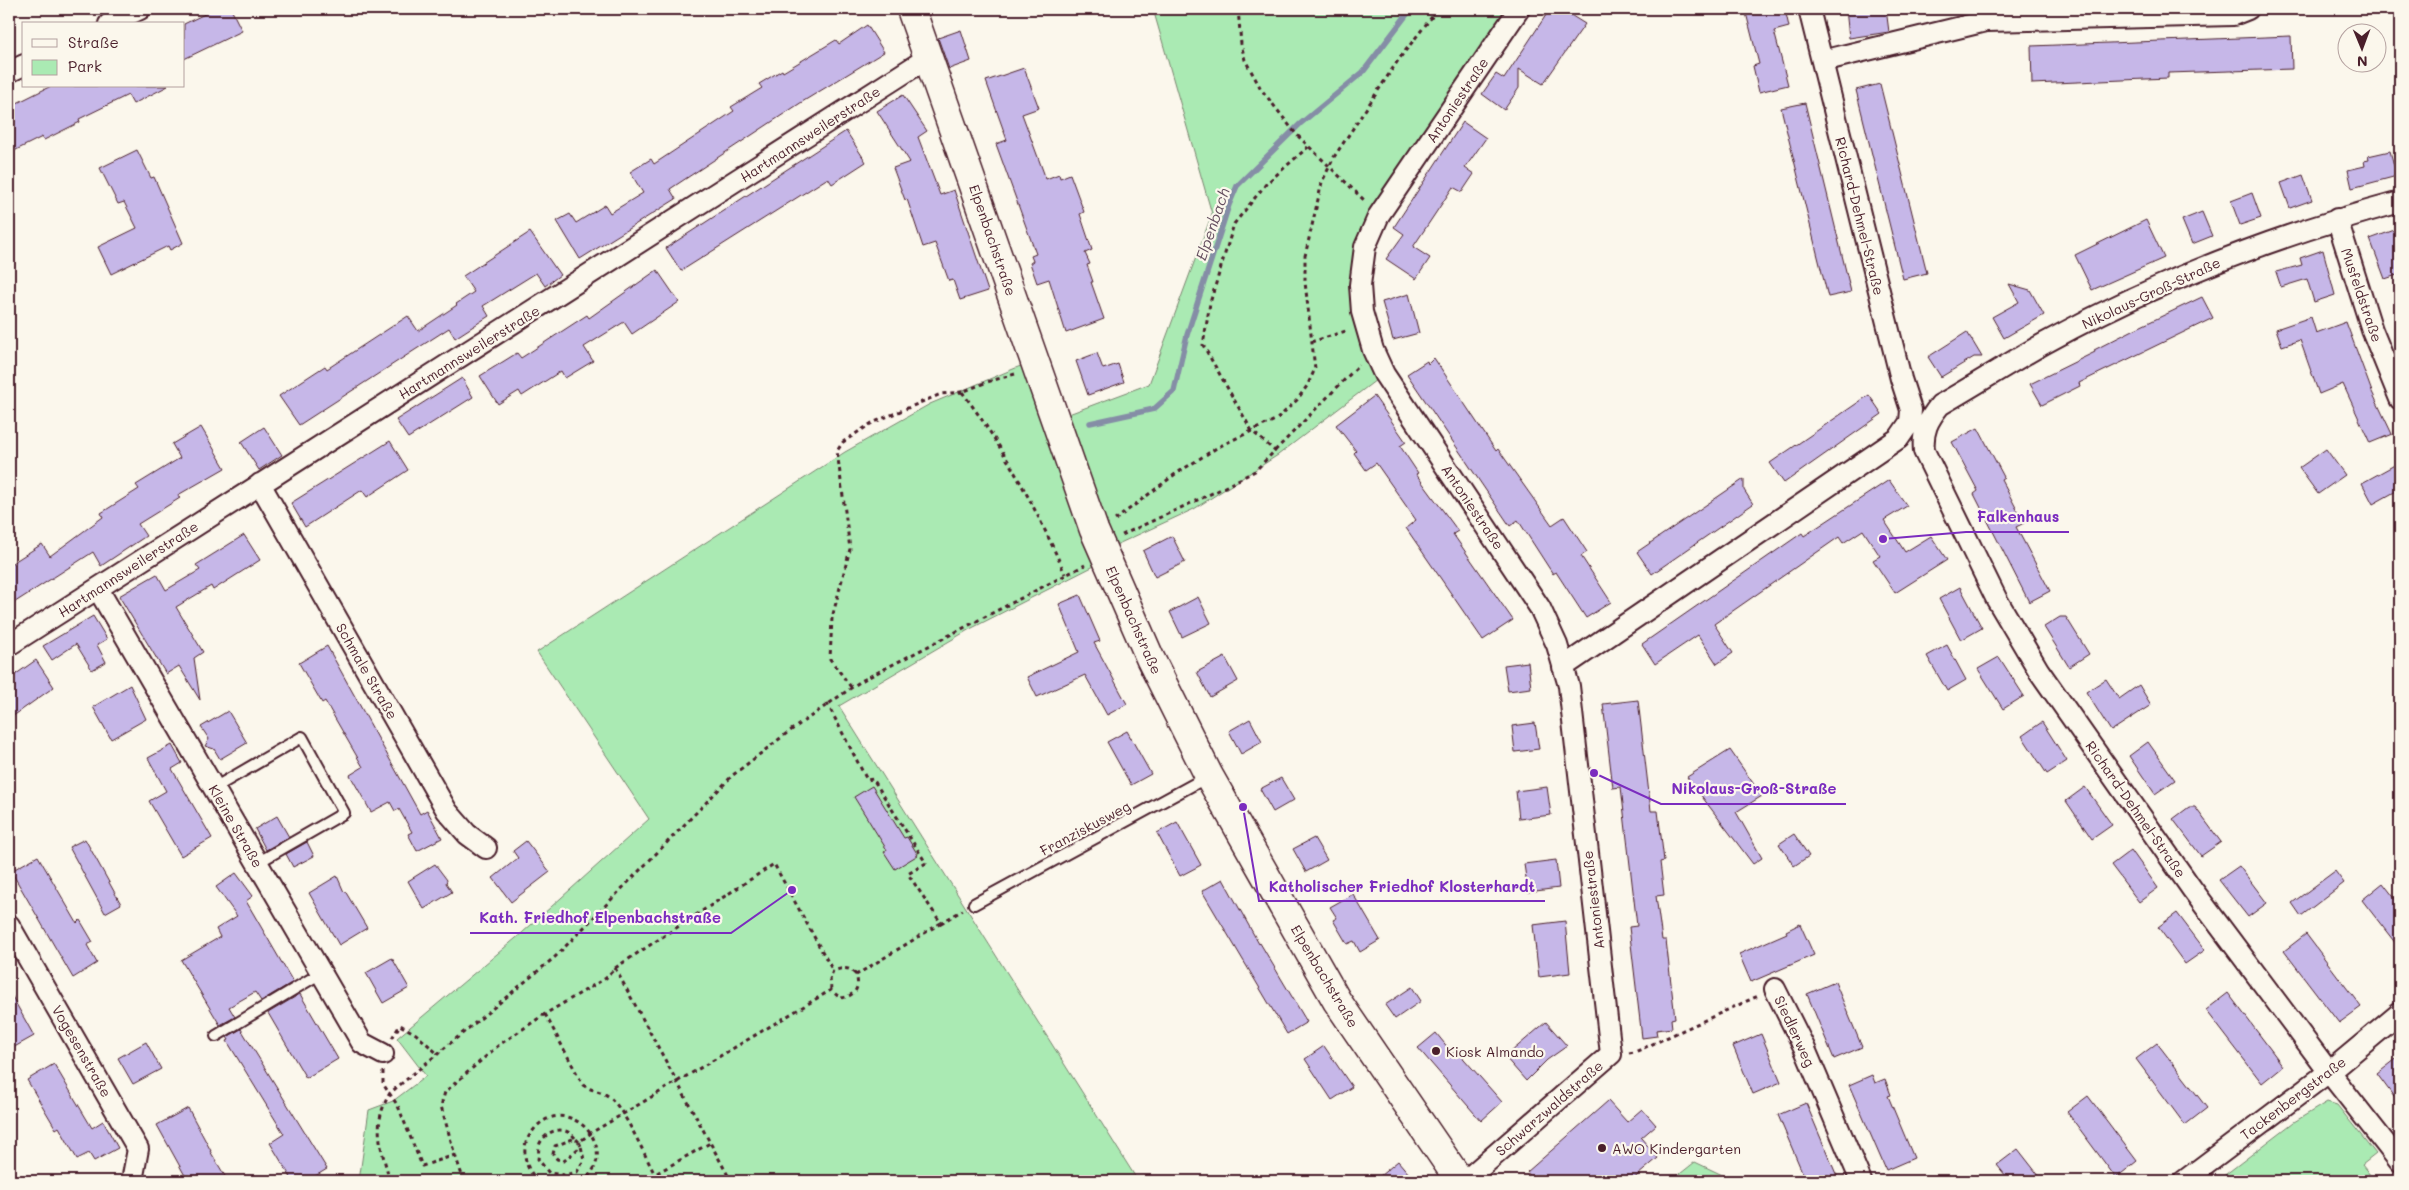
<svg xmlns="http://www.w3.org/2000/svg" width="2409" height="1190" font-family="Mali,sans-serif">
	<rect width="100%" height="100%" fill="#fbf7ec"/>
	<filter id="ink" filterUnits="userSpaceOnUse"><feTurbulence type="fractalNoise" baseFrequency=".02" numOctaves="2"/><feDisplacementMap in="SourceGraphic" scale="10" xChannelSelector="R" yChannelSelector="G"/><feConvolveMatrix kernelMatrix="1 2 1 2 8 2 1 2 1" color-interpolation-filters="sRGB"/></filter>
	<g filter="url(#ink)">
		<path fill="#aaeab3" stroke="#7a846f" d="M1153,9H1511L1361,249L1380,377L1278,455L1194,509L1107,549L1058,418L1149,384L1212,214Z
			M1030,362L1104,561L970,629L839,706L1138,1181H359L369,1110L393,1101L426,1076L397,1038L522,933L649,819L537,652L845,452L930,404Z
			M2327,1102L2337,1105L2376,1154L2362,1165L2375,1181H2217L2294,1122Z
			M1695,1162L1735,1181H1671Z"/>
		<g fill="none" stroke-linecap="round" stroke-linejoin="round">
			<path stroke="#858da6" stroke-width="5.5" d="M1090,423L1154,409L1174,391L1187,335L1229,205L1237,186L1300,124L1363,72L1411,9"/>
		</g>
		<path fill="#c6b7e8" stroke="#4a1f2b" d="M215,9H231L242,31L184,59V24Z
			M1550,9H1561L1585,24L1543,84L1519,69V88L1504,110L1482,94L1496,74L1504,79Z
			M1745,9H1785L1789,27L1774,31L1788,85L1759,92L1753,66L1759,64Z
			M1846,9H1886L1889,32L1849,38Z
			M867,25L884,52L802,102L670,189L676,199L580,259L557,221L570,214L576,223L605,205L610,213L643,193L630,172L651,159L654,164L704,131L734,111L731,107L762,88L759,84L782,70L783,72L836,40L839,44Z
			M961,30L971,61L949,69L938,38Z
			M2291,36L2292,69L2168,73V78L2032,84L2031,46Z
			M1024,68L1039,108L1022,114L1046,179L1059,174L1060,178L1070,174L1084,212L1080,214L1092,250L1085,253L1090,264L1087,265L1093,282H1091L1104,319L1066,333L1049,279L1037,283L1030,263L1033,261L1031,256L1036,254L996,144L1007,140L986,81Z
			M1880,84L1927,273L1903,279L1856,90Z
			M51,86H168L133,104L128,95L79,119L80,122L44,140L42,137L14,151L9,140V107Z
			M903,95L927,131L918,137L940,195L954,190L988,291L960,300L953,280L949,281L935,243L923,247L907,199L905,200L893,168L910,162L877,111Z
			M1805,103L1851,292L1828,297L1781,108Z
			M1463,122L1486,138L1465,168L1474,174L1462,192L1453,187L1413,247L1430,258L1416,279L1386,259L1404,234L1394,227Z
			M846,131L866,162L832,184L828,178L681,271L666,248Z
			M137,150L151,178L154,177L183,243L170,250L168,246L111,274L98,247L137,228L124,202L118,204L100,168Z
			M2390,151L2397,176L2352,188L2348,170L2365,166L2364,161L2369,160L2368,156Z
			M2303,175L2312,200L2290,208L2281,183Z
			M2252,193L2261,218L2240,225L2231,201Z
			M2202,212L2212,236L2192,244L2182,220Z
			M2146,220L2164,258L2092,290L2075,255Z
			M2400,228V274L2385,279L2370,239Z
			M530,232L560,275L545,286L536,273L483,306L489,316L455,338L449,328L299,425L279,396L325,366L327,369L408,316L418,331L457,305L456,304L474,292L463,276Z
			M2323,250L2335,295L2314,302L2307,279L2281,287L2276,272L2302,265L2300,258Z
			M657,270L679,302L632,334L624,322L584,347L593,361L565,378L561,371L522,396L519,391L498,404L480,376L517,353L521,358L587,315L589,318Z
			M2009,284L2030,290L2044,315L2004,338L1992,317L2019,302Z
			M1409,294L1419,333L1393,340L1382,302Z
			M2202,297L2213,318L2079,383L2080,386L2042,405L2030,384L2095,352L2094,350L2135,329Z
			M2311,317L2316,333L2346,322L2372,392L2392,434L2370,443L2343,384L2319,394L2300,340L2282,346L2276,329Z
			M1967,332L1982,357H1974L1941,377L1928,357Z
			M1097,353L1103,369L1118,364L1124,382L1088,395L1076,361Z
			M1434,358L1496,451L1498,449L1552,525L1564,517L1587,552L1581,556L1611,602L1586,618L1556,572L1553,574L1549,568L1518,520L1510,526L1407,374L1427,361L1428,364Z
			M462,378L473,397L408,438L396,420Z
			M1869,395L1882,414L1784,483L1770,463Z
			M1374,396L1406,442L1400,446L1418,473L1416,474L1458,531L1453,534L1513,620L1483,640L1406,528L1416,520L1376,463L1366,470L1354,453L1356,451L1336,425Z
			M201,427L225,468L178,495L180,498L138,524L146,536L101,566L93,552L9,606V565L42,544L50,556L103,517L101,513L139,489L136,485L180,458L172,444Z
			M264,427L282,455L259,470L241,442Z
			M1978,428L2004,477L2001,479L2024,523L2016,527L2050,591L2029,602L1974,494L1978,491L1952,442Z
			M390,441L408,470L367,497L362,490L305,527L291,503Z
			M2326,449L2345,475L2318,494L2299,468Z
			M2400,462V489L2373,504L2362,483Z
			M1744,479V490L1753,504L1652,574L1637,552Z
			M1889,480L1907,506L1884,520L1905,552L1931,536L1947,560L1895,593L1873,560L1880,556L1863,530L1843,543L1839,537L1714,624L1733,653L1717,664L1698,635L1655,664L1642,644L1802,533L1804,536Z
			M244,535L260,560L213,590L211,586L176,607L203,652L194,658L200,700L179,666L166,674L119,596L157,574L166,590L200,570L196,565Z
			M1172,536L1185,562L1155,577L1143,551Z
			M1960,587L1982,628L1961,640L1939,599Z
			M1080,595L1100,641L1094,643L1127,704L1107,715L1085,675L1037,697L1027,677L1079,652L1059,604Z
			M1198,597L1211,623L1182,637L1170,612Z
			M93,616L107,639L97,645L106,662L92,670L76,644L52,660L43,646Z
			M2060,617H2066L2089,654L2069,667L2044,627Z
			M1947,645L1966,680L1947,691L1927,656Z
			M327,646L420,814L427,810L442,838L417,851L408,834L412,832L399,809L395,811L390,802L371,812L350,775L363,767L325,701L322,703L299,663Z
			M1225,657L1238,681L1210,697L1197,672Z
			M1999,657L2024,696L2003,709L1978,669Z
			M36,660L54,687L9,719V679Z
			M1528,662L1531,688L1508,691L1504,665Z
			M2106,679L2119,699L2139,685L2151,705L2111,731L2086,692Z
			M130,685L146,719L111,739L93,707Z
			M1638,700L1651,811H1658L1664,861L1660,862L1664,895L1656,896L1662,940H1666L1675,1018L1671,1019L1672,1028L1656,1030L1657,1036L1642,1038L1629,927L1637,926L1621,787L1613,788L1603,704Z
			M228,711L247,743L220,759L214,749L205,746L209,739L201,727Z
			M1250,719L1262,742L1241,754L1229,731Z
			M2042,722L2067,761L2047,774L2022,736Z
			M1535,723L1539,749L1515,752L1512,726Z
			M1127,731L1151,774L1131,785L1107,742Z
			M2148,742L2175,780L2155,794L2129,756Z
			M172,745L182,763L172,769L212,838L181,856L149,801L166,791L148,758Z
			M1730,750L1762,796L1736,812L1762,858L1753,864L1687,777Z
			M1281,778L1294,800L1273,812L1260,789Z
			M872,786L904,838L907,837L918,855L895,869L884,852L887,850L854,797Z
			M1547,787L1551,815L1519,819L1516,791Z
			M2085,787L2112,825L2092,839L2066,801Z
			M2189,807H2195L2221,842L2201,856L2173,819Z
			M277,816L289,837L266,850L255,829Z
			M1177,822L1201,865L1180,876L1157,833Z
			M1794,834L1809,856L1794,866L1779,844Z
			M1314,838L1327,860L1306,872L1293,849Z
			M85,839L121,904L105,913L69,847Z
			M526,841L550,872L511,902L493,878L518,858L513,851Z
			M307,842L314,856L293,867L286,854Z
			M2131,850L2158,888L2139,902L2111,865Z
			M38,856L77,923L80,920L93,942L87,945L97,963L73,978L11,871Z
			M1556,860L1559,888L1528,892L1524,864Z
			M435,864L447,880L446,883L452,892L424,909L408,881Z
			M2239,866L2267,903L2248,917L2219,880Z
			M2335,871L2344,883L2301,916L2292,903Z
			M236,873L253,896L246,901L293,982L261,1001L255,992L229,1007L235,1017L220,1025L181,960L220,937L216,929L237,916L216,887Z
			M337,876L344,892L345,891L367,928L339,945L309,893Z
			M1223,879L1259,944L1260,943L1307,1022L1287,1034L1202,891Z
			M2383,883L2400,905V949L2362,900Z
			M1353,894L1380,940L1360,952L1354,941L1347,944L1333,920L1337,918L1330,907Z
			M2177,913L2205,950L2185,964L2158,927Z
			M1565,921L1570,973L1539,977L1533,925Z
			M1800,924L1814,955L1751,982L1739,954L1787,933L1786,931Z
			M2306,934L2361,1007L2339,1023L2284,951Z
			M392,958L409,988L383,1003L366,973Z
			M1835,982L1862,1047L1834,1059L1807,994Z
			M1412,987L1421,1001L1395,1019L1385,1005Z
			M9,991L34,1036L9,1050Z
			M2228,993L2283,1066L2262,1083L2206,1010Z
			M300,994L338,1059L306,1078L268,1013Z
			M1546,1022L1567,1046L1547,1060L1526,1081L1505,1057Z
			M241,1029L327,1169L307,1181H293L270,1143L284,1134L227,1041L229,1040L227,1037Z
			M1436,1033L1453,1054L1457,1051L1502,1102L1481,1121L1418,1048Z
			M1761,1034L1781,1082L1753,1094L1733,1046Z
			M146,1042L161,1069L133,1084L118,1058Z
			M2157,1043L2207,1108L2185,1125L2136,1059Z
			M1324,1046L1352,1087L1332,1100L1305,1059Z
			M2400,1056V1105L2377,1074Z
			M54,1064L92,1128L103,1121L118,1148L94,1161L89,1153L77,1159L59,1127L56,1129L27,1080Z
			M1872,1075L1875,1083L1885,1079L1891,1095L1888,1096L1914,1158L1886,1170L1849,1085Z
			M2088,1096L2137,1161L2116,1178L2067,1112Z
			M1608,1101L1627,1122L1642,1109L1656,1125L1641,1138L1658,1158L1631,1181H1535L1527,1172Z
			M1806,1103L1819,1134L1839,1181H1806L1778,1115Z
			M188,1108L211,1151H210L228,1181H188L157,1125Z
			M2018,1149L2043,1181H2010L1997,1165Z
			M1398,1161L1415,1181H1374Z"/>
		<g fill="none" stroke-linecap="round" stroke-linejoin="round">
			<defs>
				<path id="lane" d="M214,788L302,737L344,813L257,863
					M974,904L1209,776
					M216,1036L321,973"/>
				<path id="street" d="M109,24L140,9
					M1822,61L1986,21L2233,15L2248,9
					M9,72L24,65
					M2400,202C2277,235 2157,281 2045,343C2009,363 1975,385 1940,405C1928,420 1922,431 1924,451L1997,600L2039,671L2192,889L2329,1072L2400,1162
					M2337,219L2372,330L2400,399
					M260,484L447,811L467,834L486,848
					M98,589L362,1043L383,1054
					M9,645L929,57
					M1563,667L1899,438L1910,422L1911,410L1901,379L1809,9
					M9,925L138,1149L132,1181
					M1775,989L1804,1047L1861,1181
					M1465,1181L1611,1054L1569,686L1557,645L1540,608L1384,374L1373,350L1362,312L1360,285L1365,247L1379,215L1519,9
					M2184,1181L2334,1068L2400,1013"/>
				<path id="secondary" d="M911,9L1094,530L1150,658L1209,776L1337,1001L1460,1181"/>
			</defs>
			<use href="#lane" stroke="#4a1f2b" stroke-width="14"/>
			<use href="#street" stroke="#4a1f2b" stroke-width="24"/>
			<use href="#secondary" stroke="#4a1f2b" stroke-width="31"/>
			<path stroke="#4a1f2b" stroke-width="3" stroke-dasharray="4 4" stroke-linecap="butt" d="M1238,9L1241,44L1245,60L1261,89L1296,134L1366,202
				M1311,342L1349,330
				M1015,374L987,382L962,392C1005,449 1037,510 1065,574
				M1276,452L1252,431L1203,345L1210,303L1234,224L1266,184L1308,147
				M1115,520L1174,475L1218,447L1277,419L1297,400L1307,386L1315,369L1305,282V256L1322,182L1334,157L1399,59L1438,9
				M1122,535L1217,491L1255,471L1359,365
				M851,687L830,659L832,618L850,549L837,451L843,442L872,423L941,394L962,392
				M827,703L867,780L873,779L926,863L908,874L941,923L963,910
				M615,968L731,1181
				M831,990L830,978L833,971C843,968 849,966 856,975
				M545,1014L583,1085C591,1091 600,1090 608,1096C624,1107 648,1162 658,1181
				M392,1038L400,1025L416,1034L439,1055
				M1629,1053L1635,1052L1758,996
				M383,1071V1084L398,1106L422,1166L455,1155L441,1106L445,1092L499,1045L545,1014L606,978L615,968L774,864L833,971
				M575,1138C565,1125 548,1129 540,1143C538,1148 539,1154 538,1159L549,1173L564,1175L577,1172L584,1160L581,1146
				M579,1142L575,1138L555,1146L553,1154L557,1159L564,1161L581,1146L579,1142L591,1133L831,990L840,998C853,997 861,989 856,975L941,923
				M455,1155L464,1181
				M390,1181C381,1147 371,1125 390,1093L555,957L733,775L787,733L861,681L1085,565
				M539,1181C528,1172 524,1161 525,1147C526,1139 531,1133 536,1127C570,1092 623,1151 583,1181
				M643,1181L710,1143"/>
			<use href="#lane" stroke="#fbf7ec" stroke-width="10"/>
			<use href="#street" stroke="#fbf7ec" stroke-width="20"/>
			<use href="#secondary" stroke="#fbf7ec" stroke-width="28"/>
		</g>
	</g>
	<g fill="#4a1f2b" stroke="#fbf7ec" stroke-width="2">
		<circle cx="1436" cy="1051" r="5"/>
		<circle cx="1602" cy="1148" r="5"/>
	</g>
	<g text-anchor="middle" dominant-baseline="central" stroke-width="4.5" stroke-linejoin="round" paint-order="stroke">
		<g font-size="14" fill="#4a1f2b" stroke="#fbf7ec">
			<text transform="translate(1457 100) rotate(-56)">Antoniestraße</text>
			<text transform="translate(810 134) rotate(-33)">Hartmannsweilerstraße</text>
			<text transform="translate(1860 216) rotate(76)">Richard-Dehmel-Straße</text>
			<text transform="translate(993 240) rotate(71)">Elpenbachstraße</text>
			<text transform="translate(2151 293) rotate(-25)">Nikolaus-Groß-Straße</text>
			<text transform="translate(2362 295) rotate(71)">Musfeldstraße</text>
			<text transform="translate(469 352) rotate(-32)">Hartmannsweilerstraße</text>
			<text transform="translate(1473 507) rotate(56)">Antoniestraße</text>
			<text transform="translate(128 569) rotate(-33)">Hartmannsweilerstraße</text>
			<text transform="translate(1134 620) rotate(66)">Elpenbachstraße</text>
			<text transform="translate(367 671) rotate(60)">Schmale Straße</text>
			<text transform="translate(2136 809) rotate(55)">Richard-Dehmel-Straße</text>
			<text transform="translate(236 826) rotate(60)">Kleine Straße</text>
			<text transform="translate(1085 828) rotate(-28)">Franziskusweg</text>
			<text transform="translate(1593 900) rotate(-97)">Antoniestraße</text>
			<text transform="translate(1325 976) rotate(59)">Elpenbachstraße</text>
			<text transform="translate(1795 1031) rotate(65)">Siedlerweg</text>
			<text transform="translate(82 1051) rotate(60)">Vogesenstraße</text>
			<text transform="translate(2293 1098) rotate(-37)">Tackenbergstraße</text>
			<text transform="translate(1549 1108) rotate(-41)">Schwarzwaldstraße</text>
		</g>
		<g font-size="14" fill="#4a1f2b" stroke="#fbf7ec" text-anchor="start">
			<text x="1446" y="1051">Kiosk Almando</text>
			<text x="1612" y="1148">AWO Kindergarten</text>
		</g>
		<g font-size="15" font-style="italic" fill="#634d5e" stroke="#fbf7ec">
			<text transform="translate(1212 224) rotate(-71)">Elpenbach</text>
		</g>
	</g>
	<path fill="none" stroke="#7b2cbf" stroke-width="2" d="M1883 539L1966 532H2069M1594 773L1661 804H1846M1243 807L1259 901H1545M792 890L731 933H470"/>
	<g fill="#7b2cbf" stroke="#fbf7ec" stroke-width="2">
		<circle cx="1883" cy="539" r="5"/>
		<circle cx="1594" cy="773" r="5"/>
		<circle cx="1243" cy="807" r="5"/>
		<circle cx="792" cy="890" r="5"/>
	</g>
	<g font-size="15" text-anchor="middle" font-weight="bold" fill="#7b2cbf" stroke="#fbf7ec" stroke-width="4.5" stroke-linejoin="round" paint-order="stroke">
		<text x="2018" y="522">Falkenhaus</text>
		<text x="1754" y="794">Nikolaus-Groß-Straße</text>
		<text x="1402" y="892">Katholischer Friedhof Klosterhardt</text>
		<text x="600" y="923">Kath. Friedhof Elpenbachstraße</text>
	</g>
	<rect width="2409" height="1190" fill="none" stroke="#fbf7ec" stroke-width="30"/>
	<rect x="15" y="15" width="2379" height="1160" fill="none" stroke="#4a1f2b" stroke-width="2" filter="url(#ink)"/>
	<rect x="22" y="22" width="162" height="65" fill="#fbf7ec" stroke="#b4a19f"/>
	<rect x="32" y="39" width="25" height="8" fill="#fbf7ec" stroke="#b4a19f"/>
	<text x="68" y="48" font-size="15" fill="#4a1f2b">Straße</text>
	<rect x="32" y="60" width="25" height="15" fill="#aaeab3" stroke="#b4a19f"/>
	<text x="68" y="72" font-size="15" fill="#4a1f2b">Park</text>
	<g transform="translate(2362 48) rotate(179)"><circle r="24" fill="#fbf7ec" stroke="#b4a19f"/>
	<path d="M0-4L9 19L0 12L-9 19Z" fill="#4a1f2b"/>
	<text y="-8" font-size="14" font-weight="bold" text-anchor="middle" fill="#4a1f2b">N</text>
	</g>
</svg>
